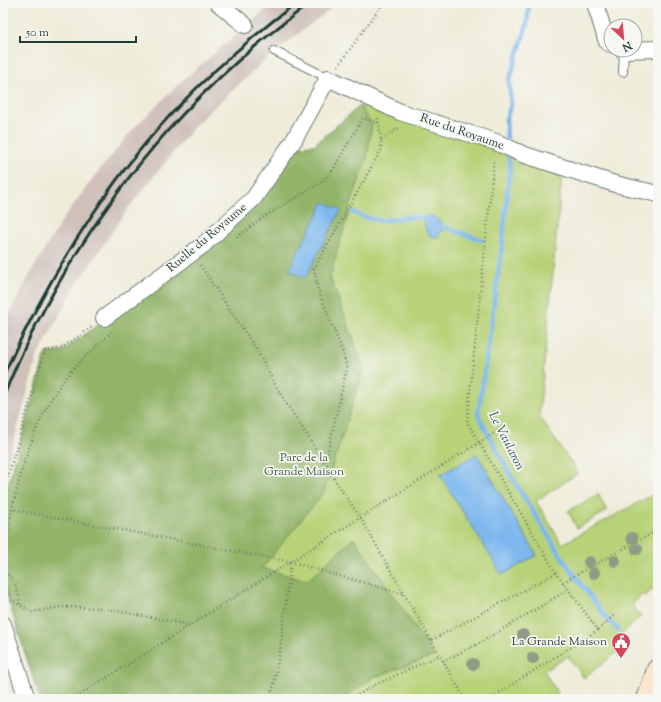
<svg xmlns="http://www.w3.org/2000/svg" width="661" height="702" font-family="'Sorts Mill Goudy',serif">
	<rect width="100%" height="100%" fill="#f6f6f2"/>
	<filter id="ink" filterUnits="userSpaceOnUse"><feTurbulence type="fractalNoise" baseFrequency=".025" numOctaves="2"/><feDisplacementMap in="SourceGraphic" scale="8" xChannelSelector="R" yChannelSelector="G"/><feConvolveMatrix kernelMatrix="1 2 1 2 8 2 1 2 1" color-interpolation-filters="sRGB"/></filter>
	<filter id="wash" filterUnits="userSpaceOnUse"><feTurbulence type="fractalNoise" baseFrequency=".012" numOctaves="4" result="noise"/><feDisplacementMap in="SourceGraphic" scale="16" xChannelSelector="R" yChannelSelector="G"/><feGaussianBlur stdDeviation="0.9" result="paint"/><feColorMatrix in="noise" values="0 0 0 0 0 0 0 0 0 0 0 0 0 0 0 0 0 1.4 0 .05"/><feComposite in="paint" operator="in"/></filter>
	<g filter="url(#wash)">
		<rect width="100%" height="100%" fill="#efecd9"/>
		<path fill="#cfc0ba" d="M274,3H338L271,55L197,123L129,207L73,290L38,355L3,479V326L34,267L63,219L97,173L135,127L186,77Z"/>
		<path fill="#b8d278" stroke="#6c8856" d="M360,106L381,108L514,154L520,164L562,176L539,416L578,473L536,501L562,544L658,492V588L656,586L645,596L643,594L632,605L641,616L618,638L625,646L584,678L568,656L544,671L561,699H42L39,697L3,583V503L46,353L61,352L225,232L298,146L314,145Z
			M598,494L607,511L577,528L568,511Z"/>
		<path fill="#92b468" stroke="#58784e" d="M360,106L372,125L367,157L351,204L330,277L364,368L324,492L262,568L307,581L354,538L434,656L374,677L342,699H42L39,697L3,583V503L46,353L61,352L225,232L298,146L314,145Z"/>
		<path fill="#7db7ee" stroke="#4e7a91" d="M324,202L341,210L305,278L289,270Z
			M430,215L440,221L443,228L438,237L430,236C426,231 423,225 425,217Z
			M477,454L537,555L502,575L440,475Z"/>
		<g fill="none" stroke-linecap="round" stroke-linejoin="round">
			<path stroke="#7db7ee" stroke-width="4.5" d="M507,139L506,119L511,105L509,81L527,25L529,3
				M509,158L510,167L502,247L478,415L512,478L565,562L604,615L618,630
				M353,212C364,218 375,221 387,220C401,219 418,213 430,221
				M438,225L482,240"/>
		</g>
	</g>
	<g filter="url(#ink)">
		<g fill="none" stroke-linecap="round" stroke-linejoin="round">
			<defs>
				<path id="lane" d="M274,51L328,78
					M623,72L624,51"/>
				<path id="street" d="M218,3L245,25
					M595,3L607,42L611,44
					M623,50L658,49
					M104,318L203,245L254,198L294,140L328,78L400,112L496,142L522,154L615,184L658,194
					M3,624L27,699"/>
				<path id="secondary" d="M648,699L658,670"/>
			</defs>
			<use href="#lane" stroke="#687a6e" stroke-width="10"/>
			<use href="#street" stroke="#687a6e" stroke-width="18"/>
			<use href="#secondary" stroke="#687a6e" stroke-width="24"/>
			<path stroke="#687a6e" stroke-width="2.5" stroke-dasharray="1 3" stroke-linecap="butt" d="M3,18L7,20
				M338,66L383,3
				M378,118L381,140V150L314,269L317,287L342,350L347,367L326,460L327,468L361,519L465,699
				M381,140L399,128
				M237,237L265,216L322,182L332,171L363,118L378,123
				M200,265L257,350L279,392L326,465
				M3,493L45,351L61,348L92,327
				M11,509L291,562L403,594
				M3,557C14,494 29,420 72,370C84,357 99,345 112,332
				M3,568L16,585L20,604
				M563,582L658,530
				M3,602L12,600L32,612L61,607L101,608L190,625
				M598,630L614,615
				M432,640L556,573
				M443,661L476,645L568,590
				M43,699L64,696L73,699
				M73,699L496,432
				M269,699L273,688L280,650L291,562
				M351,699L373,686L440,655
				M489,699L598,630L556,573L467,422L494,159"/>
			<use href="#lane" stroke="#fff" stroke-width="8"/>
			<use href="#street" stroke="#fff" stroke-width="16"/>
			<use href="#secondary" stroke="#fde4d1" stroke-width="22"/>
			<path stroke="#1f3d34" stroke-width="3" d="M3,376C47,281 103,186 175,110C212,71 254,35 296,3
				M3,398C42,298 109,193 182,115C221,74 265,36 310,3"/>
		</g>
		<g fill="#8e9c86">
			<circle cx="632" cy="538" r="6"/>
			<circle cx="637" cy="549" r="6"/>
			<circle cx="615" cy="561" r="6"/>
			<circle cx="589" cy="562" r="6"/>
			<circle cx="594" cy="573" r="6"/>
			<circle cx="523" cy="635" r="6"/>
			<circle cx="533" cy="658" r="6"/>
			<circle cx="473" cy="664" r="6"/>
		</g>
	</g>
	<defs>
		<symbol id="civic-pin" viewBox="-11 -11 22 30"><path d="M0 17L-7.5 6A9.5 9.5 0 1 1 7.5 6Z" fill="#d1495b" stroke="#f6f6f2"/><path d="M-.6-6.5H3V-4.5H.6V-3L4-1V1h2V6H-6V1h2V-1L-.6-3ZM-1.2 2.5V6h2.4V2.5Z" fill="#fff"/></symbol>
	</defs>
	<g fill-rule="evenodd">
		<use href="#civic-pin" x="610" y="631" width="22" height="30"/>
	</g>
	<g text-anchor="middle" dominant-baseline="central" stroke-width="3.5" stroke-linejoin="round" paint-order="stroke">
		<g font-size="12" fill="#1f3d34" stroke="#f6f6f2">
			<text transform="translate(462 132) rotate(19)">Rue du Royaume</text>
			<text transform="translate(207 238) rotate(-40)">Ruelle du Royaume</text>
		</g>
		<g font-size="12" fill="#3e5b42" stroke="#f6f6f2">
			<text x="304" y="458">Parc de la<tspan x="304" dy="14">Grande Maison</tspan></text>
		</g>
		<g font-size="12" fill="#1f3d34" stroke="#f6f6f2" text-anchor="end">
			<text x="607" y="642">La Grande Maison</text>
		</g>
		<g font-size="13" font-style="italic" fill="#365c62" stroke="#f6f6f2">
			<text transform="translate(506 441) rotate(63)">Le Vaularon</text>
		</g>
	</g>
	<rect width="661" height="702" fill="none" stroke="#f6f6f2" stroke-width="16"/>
	<g transform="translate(623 38) rotate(154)"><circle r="19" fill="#f6f6f2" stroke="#a0aca6"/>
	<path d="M0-3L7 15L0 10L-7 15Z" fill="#d1495b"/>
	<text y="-6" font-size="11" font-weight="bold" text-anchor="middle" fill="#1f3d34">N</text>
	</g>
	<path d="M20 36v6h116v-6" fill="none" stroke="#1f3d34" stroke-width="2"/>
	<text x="26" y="36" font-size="12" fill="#1f3d34" stroke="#f6f6f2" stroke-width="3" paint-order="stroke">50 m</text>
</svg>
